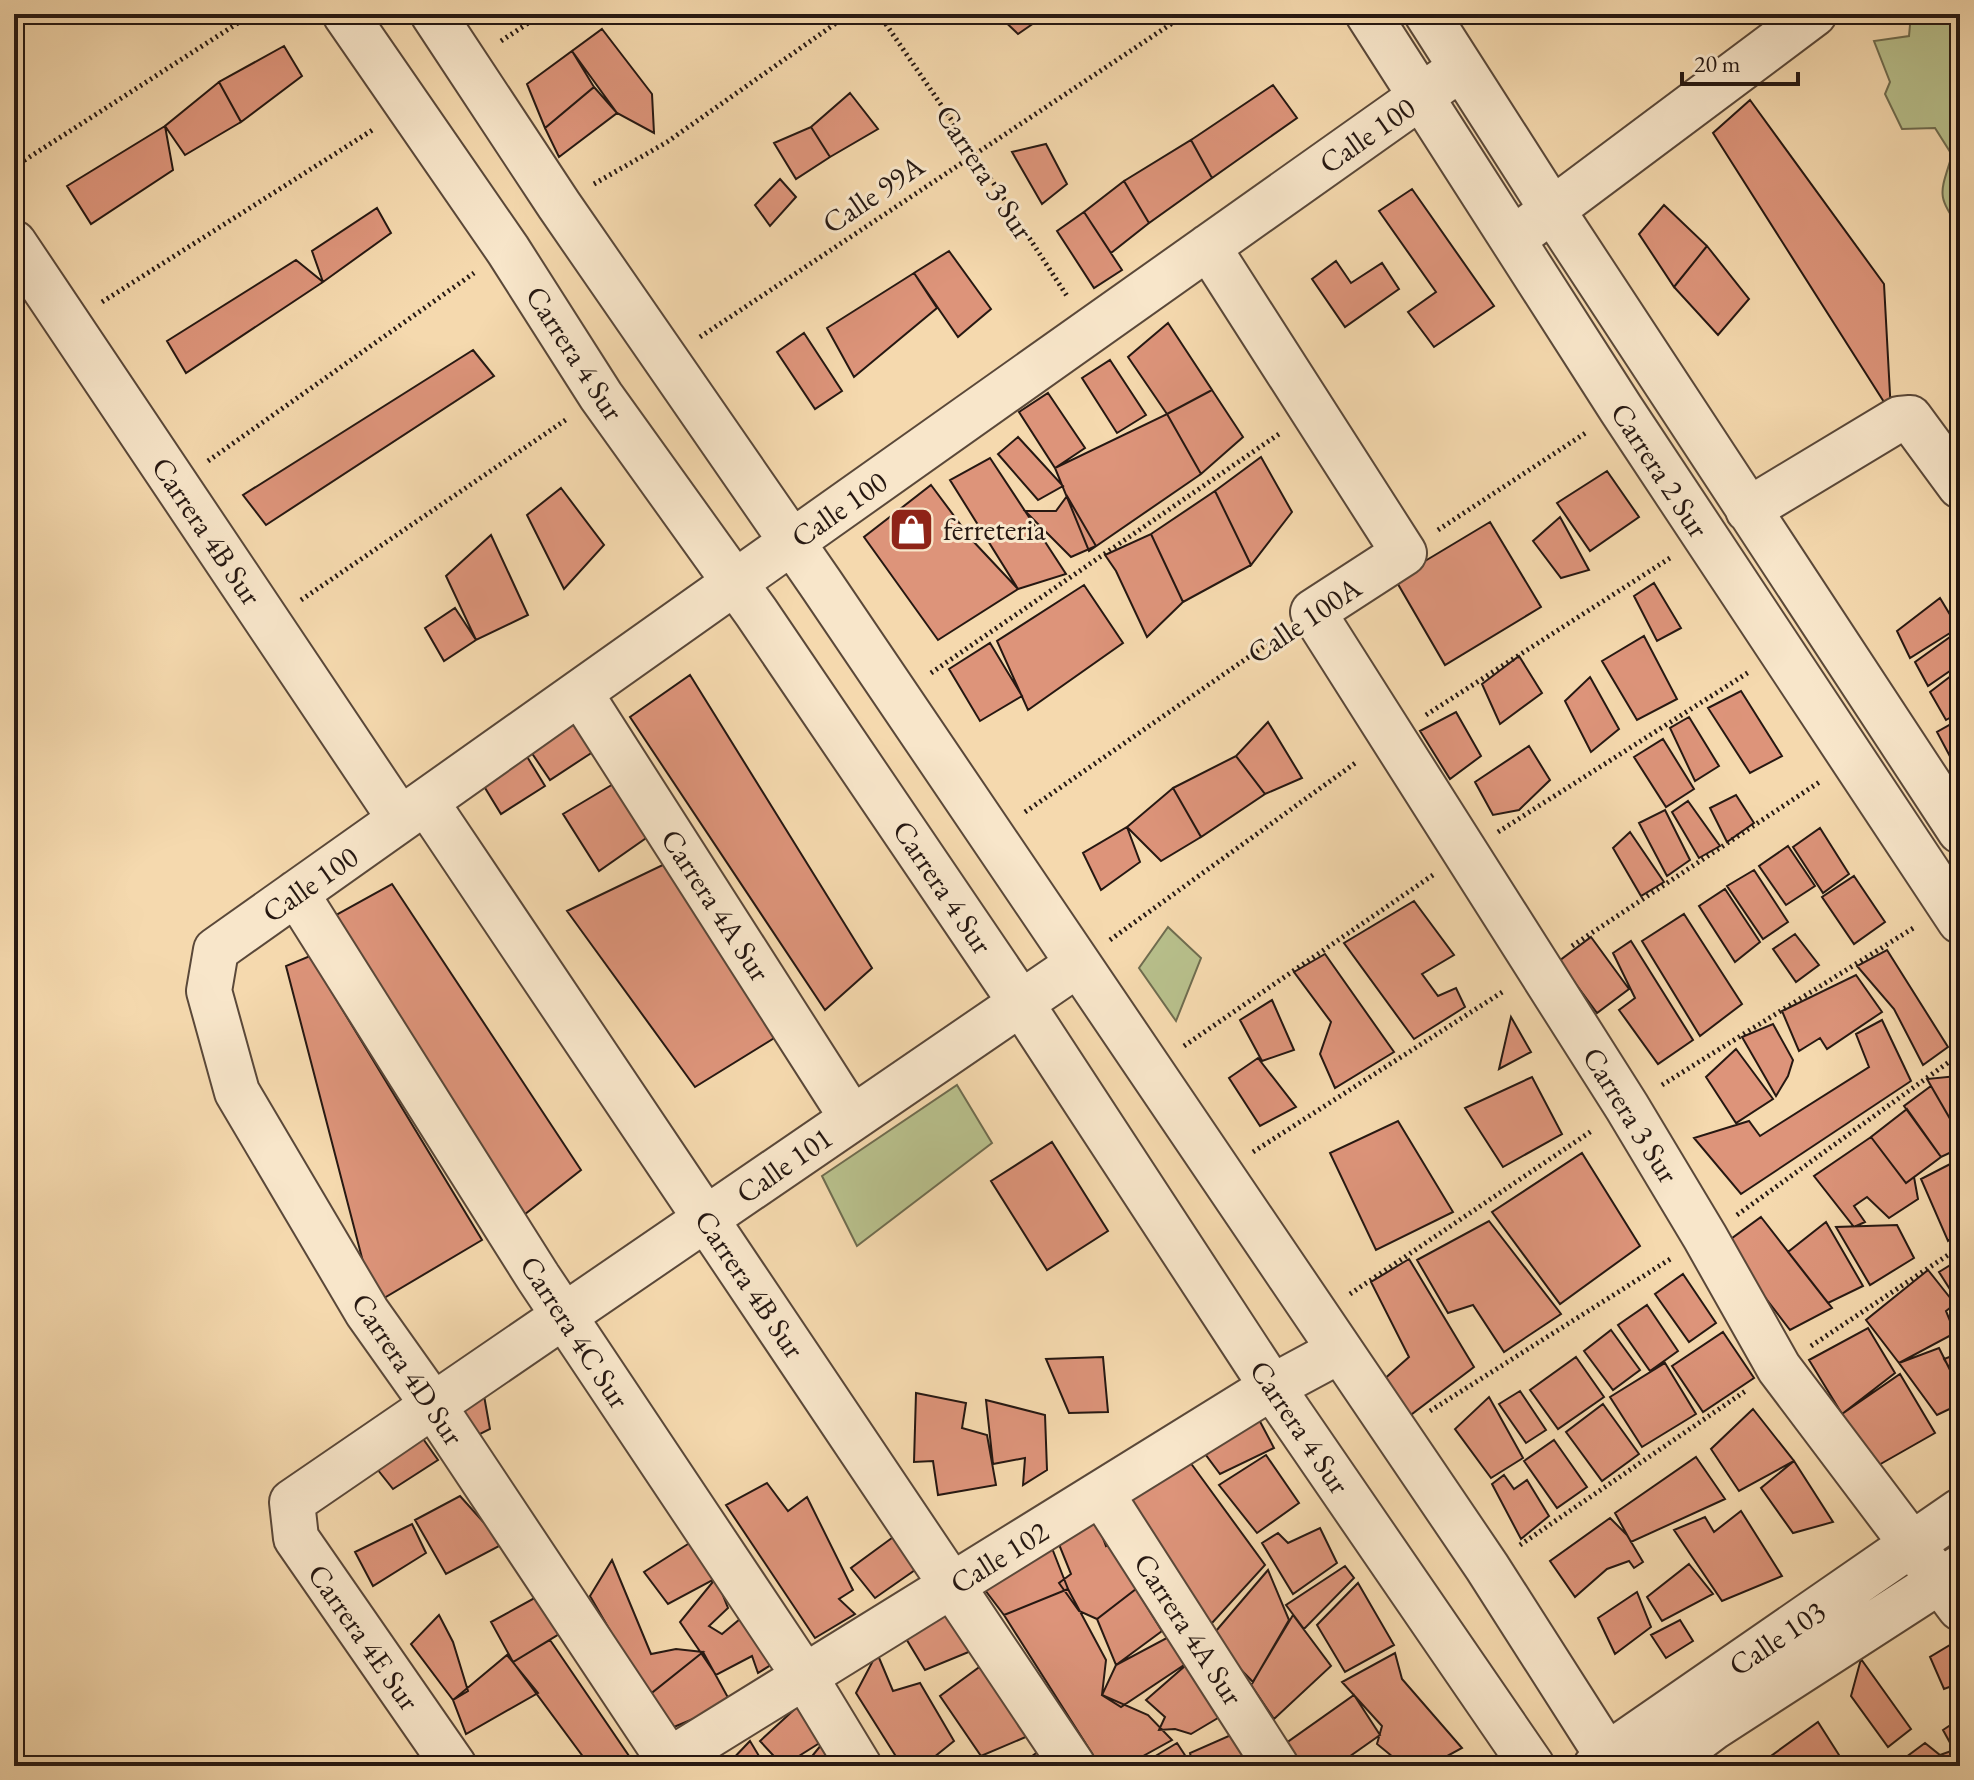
<svg xmlns="http://www.w3.org/2000/svg" width="1974" height="1780" font-family="'EB Garamond',serif">
	<rect width="100%" height="100%" fill="#f5d9ae"/>
	<filter id="stains"><feTurbulence type="fractalNoise" baseFrequency=".0025" numOctaves="4"/><feColorMatrix values="0 0 0 0 .2 0 0 0 0 .09 0 0 0 0 .02 0 0 0 .5 -.17"/></filter>
	<radialGradient id="worn" r=".72"><stop offset=".6" stop-color="#630" stop-opacity="0"/><stop offset="1" stop-color="#630" stop-opacity=".3"/></radialGradient>
	<path fill="#b8c08c" stroke="#6f6c4f" stroke-width="2" d="M1911,14H1960V228C1935,195 1941,192 1952,155L1935,128L1902,129L1885,94L1890,82L1874,41L1909,36Z
		M1168,927L1201,958L1176,1021L1139,968Z
		M957,1085L992,1143L857,1246L822,1176Z"/>
	<path fill="#dd947a" stroke="#261812" stroke-width="2" d="M997,14H1047L1018,34Z
		M602,29L652,94L654,133L617,113L572,51Z
		M284,46L302,76L241,122L219,82Z
		M572,51L594,87L545,128L527,84Z
		M219,82L241,122L185,155L165,126Z
		M1273,85L1297,118L1212,178L1191,140Z
		M594,87L617,113L559,157L545,128Z
		M850,93L878,129L830,157L811,127Z
		M1750,100L1884,284L1891,413L1713,133Z
		M165,126L173,170L91,224L67,186Z
		M811,127L830,157L796,179L774,143Z
		M1191,140L1212,178L1149,223L1124,181Z
		M1046,144L1067,184L1042,204L1012,152Z
		M780,179L796,197L770,226L755,205Z
		M1124,181L1149,223L1111,253L1084,212Z
		M1412,189L1494,306L1434,347L1408,312L1436,292L1379,211Z
		M1664,205L1707,246L1674,287L1639,234Z
		M377,208L391,233L323,282L312,251Z
		M1084,212L1122,270L1094,288L1057,231Z
		M1707,246L1749,299L1718,335L1674,287Z
		M949,251L991,309L958,337L914,273Z
		M296,260L323,282L186,373L167,341Z
		M1336,261L1351,283L1382,263L1399,289L1345,327L1312,279Z
		M914,273L937,308L854,377L827,328Z
		M1168,323L1212,390L1167,414L1128,357Z
		M804,333L842,391L815,409L777,352Z
		M473,350L494,376L266,525L243,495Z
		M1110,360L1146,415L1117,433L1082,378Z
		M1212,390L1243,437L1201,474L1167,414Z
		M1048,393L1085,448L1055,468L1019,412Z
		M1167,414L1201,474L1089,551L1055,468Z
		M1018,437L1063,486L1038,500L998,454Z
		M1261,457L1292,512L1251,565L1215,491Z
		M990,458L1025,511L1066,574L1018,589L950,480Z
		M1607,471L1639,517L1590,551L1557,503Z
		M931,485L972,540L1018,589L938,640L864,537Z
		M561,488L604,545L564,589L527,515Z
		M1215,491L1251,565L1183,602L1151,534Z
		M1067,496L1096,546L1071,557L1025,511H1056Z
		M1560,517L1589,570L1561,578L1533,541Z
		M1490,522L1541,607L1445,665L1395,579Z
		M1151,534L1183,602L1147,637L1116,571L1105,555Z
		M491,535L528,615L476,640L446,576Z
		M1654,583L1681,628L1657,641L1634,596Z
		M1084,585L1123,643L1028,710L997,641Z
		M1940,598L1958,628L1910,658L1897,631Z
		M455,608L476,640L444,661L425,628Z
		M1957,632L1960,637V664L1928,686L1915,662Z
		M1644,636L1677,699L1637,720L1602,661Z
		M990,643L1022,696L980,721L949,669Z
		M1519,656L1542,693L1500,724L1482,684Z
		M1960,669V712L1946,720L1930,692Z
		M690,675L872,968L825,1010L630,717Z
		M1590,677L1619,729L1591,752L1565,701Z
		M1741,691L1782,756L1750,773L1708,708Z
		M580,711L602,746L550,780L527,746Z
		M1456,712L1481,756L1450,779L1420,731Z
		M1689,717L1719,766L1695,781L1670,728Z
		M1960,719V759L1954,764L1937,732Z
		M1268,722L1302,778L1265,794L1236,756Z
		M1663,739L1694,789L1666,807L1634,757Z
		M1529,746L1550,780L1519,810L1493,815L1475,782Z
		M526,755L545,786L501,814L482,783Z
		M1236,756L1265,794L1201,837L1173,788Z
		M625,777L659,829L599,871L563,814Z
		M1173,788L1201,837L1161,861L1127,827Z
		M1736,795L1754,823L1727,842L1710,808Z
		M1688,801L1720,846L1699,858L1672,812Z
		M1665,810L1690,860L1667,876L1639,823Z
		M1127,827L1140,862L1101,890L1083,853Z
		M1820,828L1849,874L1823,893L1793,847Z
		M1630,832L1664,882L1641,896L1613,848Z
		M1788,846L1815,886L1786,905L1759,866Z
		M671,861L792,1027L695,1087L567,911Z
		M1754,870L1788,922L1763,939L1727,886Z
		M1854,876L1885,922L1854,944L1822,897Z
		M392,884L581,1170L515,1222L325,921Z
		M1725,889L1760,942L1735,962L1699,906Z
		M1414,901L1454,955L1422,974L1438,996L1456,988L1465,1007L1414,1039L1344,943Z
		M1684,914L1742,1004L1700,1036L1642,941Z
		M1795,934L1819,965L1796,982L1773,949Z
		M1591,937L1629,989L1597,1013L1559,961Z
		M1631,941L1693,1040L1658,1064L1619,1010L1635,998L1613,953Z
		M1887,950L1948,1047L1923,1065L1894,1009L1857,966Z
		M1325,954L1394,1052L1335,1088L1320,1054L1331,1022L1294,972Z
		M310,956L482,1240L374,1304L286,966Z
		M1856,975L1882,1012L1827,1049L1820,1038L1799,1051L1782,1011Z
		M1272,1000L1294,1050L1262,1061L1240,1020Z
		M1511,1017L1531,1052L1499,1069Z
		M1882,1020L1911,1081L1741,1194L1694,1138L1749,1121L1760,1136L1869,1067L1856,1034Z
		M1773,1024L1793,1060L1788,1076L1776,1096L1742,1037Z
		M1736,1049L1773,1099L1736,1123L1706,1077Z
		M1258,1058L1296,1107L1260,1126L1229,1078Z
		M1957,1076L1960,1081V1136L1927,1079Z
		M1532,1077L1562,1134L1503,1167L1465,1108Z
		M1931,1086L1960,1136V1148L1941,1157L1904,1106Z
		M1907,1109L1941,1157L1906,1183L1871,1137Z
		M1398,1121L1453,1212L1376,1250L1330,1153Z
		M1871,1137L1906,1183L1914,1177L1918,1199L1889,1218L1867,1197L1854,1206L1865,1222L1854,1227L1814,1176Z
		M1052,1142L1108,1231L1047,1270L991,1181Z
		M1582,1153L1640,1246L1560,1304L1492,1212Z
		M1960,1159V1231L1948,1241L1921,1179Z
		M1761,1217L1832,1308L1790,1330L1724,1244Z
		M1489,1221L1561,1314L1504,1352L1473,1305L1448,1313L1417,1260Z
		M1826,1222L1863,1286L1828,1303L1788,1252Z
		M1897,1225L1914,1258L1870,1285L1836,1227Z
		M1409,1259L1474,1367L1408,1417L1381,1382L1409,1357L1371,1282Z
		M1960,1259V1305L1939,1272Z
		M1928,1270L1955,1304L1946,1311L1955,1333L1899,1363L1866,1320Z
		M1683,1274L1716,1323L1689,1342L1655,1294Z
		M1647,1305L1678,1351L1650,1371L1618,1325Z
		M1868,1328L1895,1373L1842,1414L1809,1360Z
		M1611,1330L1640,1370L1613,1390L1584,1351Z
		M1723,1332L1754,1378L1703,1412L1672,1366Z
		M1939,1348L1960,1390V1404L1937,1415L1899,1363Z
		M1960,1353V1385L1944,1359Z
		M1103,1357L1108,1412L1069,1413L1046,1359Z
		M1576,1357L1604,1397L1558,1429L1530,1390Z
		M1665,1363L1696,1414L1642,1447L1610,1397Z
		M1900,1374L1935,1433L1877,1466L1842,1414Z
		M483,1390L490,1429L472,1438L453,1406Z
		M1520,1391L1546,1430L1526,1443L1499,1404Z
		M916,1393L966,1403L962,1428L987,1435L996,1485L938,1495L933,1461L914,1462Z
		M1489,1397L1523,1458L1491,1478L1455,1429Z
		M986,1400L1045,1415L1047,1470L1023,1485L1025,1458L993,1464Z
		M1603,1404L1639,1454L1602,1481L1566,1432Z
		M1753,1409L1794,1461L1739,1491L1711,1449Z
		M1256,1414L1274,1448L1220,1474L1197,1443Z
		M414,1426L438,1460L393,1489L366,1455Z
		M1554,1440L1587,1487L1557,1508L1524,1461Z
		M1266,1455L1299,1503L1257,1533L1219,1485Z
		M1696,1457L1725,1499L1631,1542L1615,1513Z
		M1187,1458L1265,1565L1202,1634L1130,1499Z
		M1794,1461L1833,1522L1793,1533L1761,1488Z
		M1504,1475L1514,1489L1527,1480L1549,1516L1521,1539L1492,1484Z
		M767,1483L788,1511L807,1497L853,1590L839,1599L855,1614L815,1638L726,1505Z
		M460,1496L503,1544L446,1574L415,1520Z
		M1741,1511L1782,1576L1722,1601L1674,1530L1705,1517L1714,1532Z
		M1610,1518L1627,1535L1643,1562L1634,1568L1629,1561L1607,1569L1575,1597L1550,1561Z
		M1097,1522L1106,1546L1124,1537L1140,1563L1136,1589L1097,1619L1079,1611L1059,1583L1071,1574L1058,1542Z
		M412,1524L426,1553L373,1586L355,1552Z
		M1320,1528L1337,1563L1293,1594L1262,1543L1278,1533L1288,1543Z
		M900,1532L925,1563L875,1598L851,1568Z
		M699,1537L726,1573L668,1604L644,1572Z
		M1048,1538L1068,1589L1004,1615L982,1586Z
		M612,1560L651,1654L676,1649L703,1652L648,1696L590,1596Z
		M1689,1564L1713,1594L1662,1621L1647,1597Z
		M1345,1566L1354,1578L1304,1629L1286,1605Z
		M1268,1570L1289,1620L1253,1682L1210,1638Z
		M716,1578L728,1608L709,1626L722,1634L746,1614L782,1658L758,1673L752,1656L716,1675L680,1622Z
		M1358,1583L1394,1645L1345,1672L1317,1625Z
		M551,1589L569,1628L513,1662L491,1622Z
		M1068,1589L1106,1660L1102,1695L1148,1715L1172,1740L1125,1766H1100L1004,1615Z
		M1136,1589L1162,1631L1116,1665L1097,1619Z
		M1637,1592L1651,1627L1615,1654L1598,1618Z
		M953,1596L988,1644L925,1670L899,1627Z
		M439,1615L453,1642L468,1691L453,1700L411,1644Z
		M1293,1615L1331,1666L1274,1719L1251,1685Z
		M1680,1620L1693,1641L1666,1658L1651,1635Z
		M1176,1633L1193,1659L1121,1707L1102,1695L1116,1665Z
		M1960,1639V1683L1944,1689L1930,1657Z
		M550,1640L629,1756L620,1766H590L513,1662Z
		M703,1652L731,1703L674,1727L648,1696Z
		M877,1653L893,1691L920,1683L954,1741L923,1766H902L856,1693Z
		M1395,1653L1402,1679L1462,1748L1429,1766H1404L1377,1744L1382,1726L1342,1682Z
		M507,1655L538,1693L466,1734L453,1700Z
		M993,1657L1042,1730L981,1756L940,1696Z
		M1193,1659L1233,1709L1191,1734L1175,1729L1159,1730L1165,1717L1146,1700Z
		M1861,1659L1911,1729L1888,1747L1851,1696Z
		M1354,1695L1380,1735L1336,1766H1302L1282,1746Z
		M809,1696L837,1732L783,1766L760,1741Z
		M1818,1722L1839,1755L1824,1766H1757Z
		M1952,1724L1960,1732V1766H1894L1925,1743L1940,1755L1954,1750L1943,1730Z
		M1231,1735L1251,1766H1193L1190,1753Z
		M826,1739L844,1766H804Z
		M750,1741L765,1766H726Z
		M1052,1741L1063,1766H1019Z
		M1177,1743L1192,1766H1139Z"/>
	<g fill="none" stroke-linecap="round" stroke-linejoin="round">
		<defs>
			<path id="minor" d="M345,14L508,250L601,396L756,612L1021,1003L1272,1387L1532,1766
				M433,14L559,205L821,584L1487,1567L1614,1766
				M1368,14L1621,409L1960,921
				M1427,14L1553,211L1960,831
				M1528,228L1814,14
				M14,243L400,819
				M1208,247L1404,553L1313,612L1627,1107L1705,1237L1779,1368L1960,1608
				M1748,510L1899,419L1910,418L1960,486
				M580,693L852,1118
				M426,802L1073,1766
				M296,893L538,1277L805,1677L859,1766
				M1101,1493L1276,1766
				M669,1760L433,1405L367,1312L237,1092L209,991L216,950L1461,68
				M454,1766L296,1538L292,1502L1078,964
				M660,1766L1272,1387L1339,1351
				M1596,1766L1607,1755L1960,1511
				M1662,1766L1714,1727L1960,1568"/>
		</defs>
		<use href="#minor" stroke="#5a4839" stroke-width="48"/>
		<path stroke="#261812" stroke-width="5" stroke-dasharray="2 4" stroke-linecap="butt" d="M879,14L974,153L1067,296
			M501,41L542,14
			M14,167L252,14
			M594,184L667,142L849,14
			M102,302L374,129
			M700,337L1186,14
			M208,461L474,273
			M1438,530L1587,432
			M301,600L567,419
			M931,673L1279,434
			M1426,715L1670,558
			M1025,812L1279,636
			M1498,832L1749,672
			M1110,940L1358,761
			M1572,946L1821,781
			M1184,1046L1433,875
			M1662,1085L1915,927
			M1253,1152L1504,991
			M1737,1215L1960,1054
			M1350,1294L1593,1130
			M1811,1346L1960,1247
			M1430,1411L1672,1258
			M1520,1545L1747,1390"/>
		<use href="#minor" stroke="#f8e6ca" stroke-width="44"/>
	</g>
	<defs>
		<symbol id="shop-square" viewBox="-11 -11 22 22"><rect x="-9" y="-9" width="18" height="18" rx="4" fill="#8f2418" stroke="#f8e6ca"/><path d="M-5-2.5h2.3a2.7 3.5 0 0 1 5.4 0H5L5.5 6h-11ZM-1.5-2.5h3a1.5 2.3 0 0 0-3 0Z" fill="#fff"/></symbol>
	</defs>
	<g fill-rule="evenodd">
		<use href="#shop-square" x="886" y="504" width="51" height="51"/>
	</g>
	<g text-anchor="middle" dominant-baseline="central" stroke-width="6" stroke-linejoin="round" paint-order="stroke">
		<g font-size="30" fill="#261812" stroke="#f8e6ca">
			<text transform="translate(1367 135) rotate(-35)">Calle 100</text>
			<text transform="translate(985 172) rotate(57)">Carrera 3 Sur</text>
			<text transform="translate(873 194) rotate(-34)">Calle 99A</text>
			<text transform="translate(575 353) rotate(57)">Carrera 4 Sur</text>
			<text transform="translate(1660 470) rotate(57)">Carrera 2 Sur</text>
			<text transform="translate(839 509) rotate(-35)">Calle 100</text>
			<text transform="translate(207 531) rotate(56)">Carrera 4B Sur</text>
			<text transform="translate(1304 620) rotate(-34)">Calle 100A</text>
			<text transform="translate(310 884) rotate(-35)">Calle 100</text>
			<text transform="translate(943 887) rotate(56)">Carrera 4 Sur</text>
			<text transform="translate(716 905) rotate(57)">Carrera 4A Sur</text>
			<text transform="translate(1631 1115) rotate(58)">Carrera 3 Sur</text>
			<text transform="translate(784 1165) rotate(-35)">Calle 101</text>
			<text transform="translate(750 1284) rotate(56)">Carrera 4B Sur</text>
			<text transform="translate(575 1332) rotate(57)">Carrera 4C Sur</text>
			<text transform="translate(408 1369) rotate(56)">Carrera 4D Sur</text>
			<text transform="translate(1300 1427) rotate(56)">Carrera 4 Sur</text>
			<text transform="translate(999 1557) rotate(-32)">Calle 102</text>
			<text transform="translate(1189 1629) rotate(57)">Carrera 4A Sur</text>
			<text transform="translate(364 1637) rotate(55)">Carrera 4E Sur</text>
			<text transform="translate(1777 1638) rotate(-34)">Calle 103</text>
		</g>
		<g font-size="30" fill="#261812" stroke="#f8e6ca" text-anchor="start">
			<text x="943" y="529">ferreteria</text>
		</g>
	</g>
	<rect width="1974" height="1780" fill="none" stroke="#f5d9ae" stroke-width="48"/>
	<rect x="16" y="16" width="1942" height="1748" fill="none" stroke="#261812" stroke-width="4"/>
	<rect x="24" y="24" width="1926" height="1732" fill="none" stroke="#261812" stroke-width="2"/>
	<path d="M1682 72v12h116v-12" fill="none" stroke="#261812" stroke-width="4"/>
	<text x="1694" y="72" font-size="24" fill="#261812" stroke="#f8e6ca" stroke-width="6" paint-order="stroke">20 m</text>
	<rect width="100%" height="100%" filter="url(#stains)"/>
	<rect width="100%" height="100%" fill="url(#worn)"/>
</svg>
